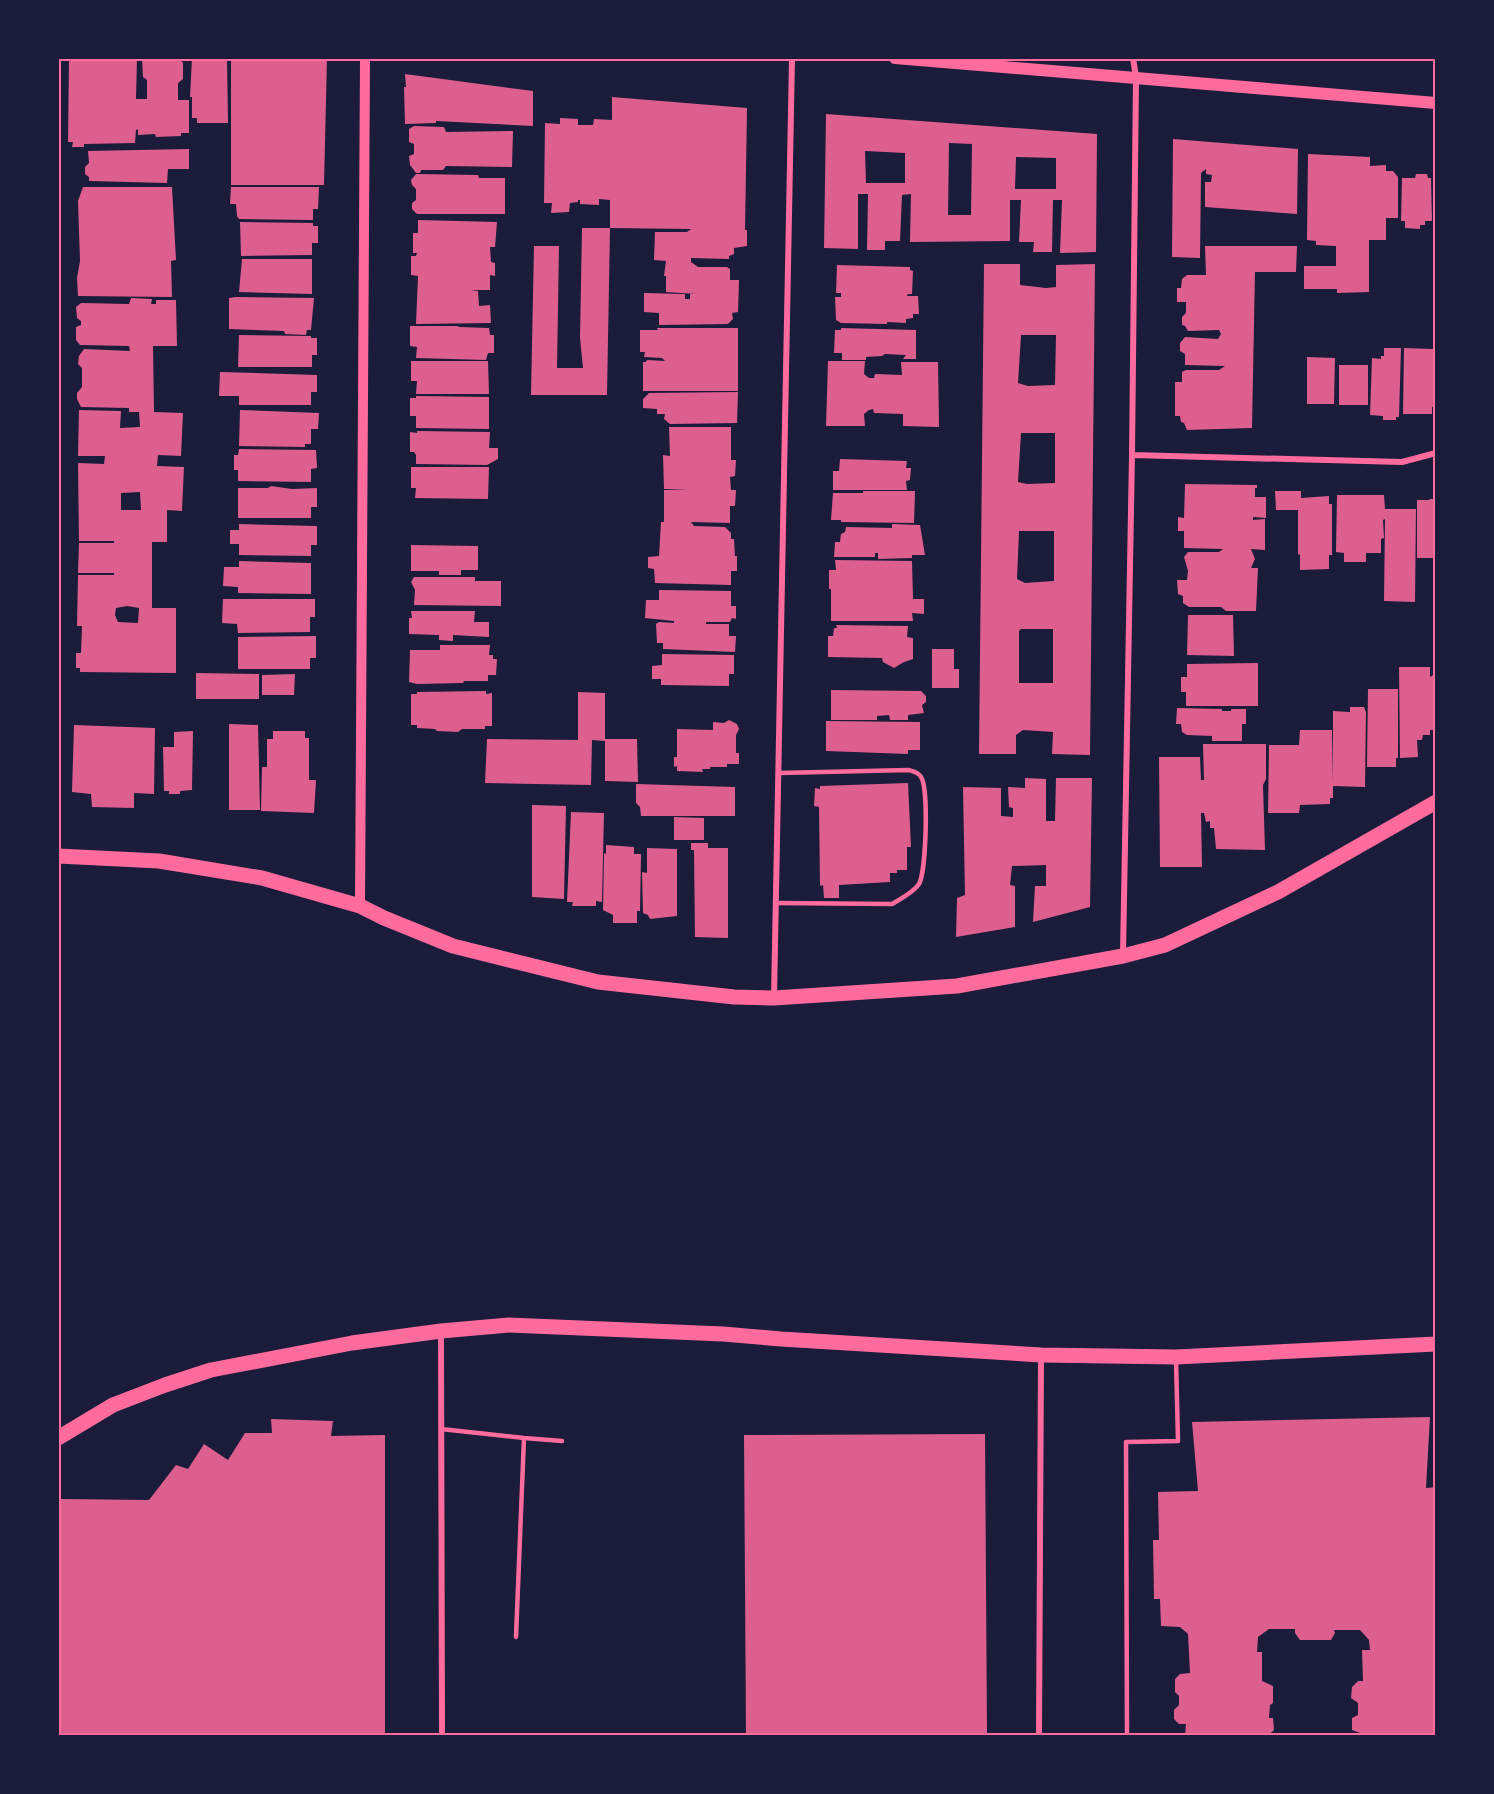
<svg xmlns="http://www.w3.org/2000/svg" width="1494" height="1794" font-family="'Nunito Sans',sans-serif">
	<rect width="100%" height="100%" fill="#1b1b3a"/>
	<path fill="#dd5f8e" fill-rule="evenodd" d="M69,58H137L136,99H147V80L143,77L142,58H179L183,63V79L178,83V100H189V133H181V136L156,137L155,134L138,135V129L136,130L135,143L84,144V147H72L73,142H68Z
		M192,58H227L228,123H197V118H192V97H190Z
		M231,58H327L324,185H231Z
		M405,74L533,91V126L436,121V123L405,124L404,87H406Z
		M612,97L747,108L745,230H747V246L734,248V254L729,256V259L691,258V262L698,267H727L730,269V280H739L738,312L732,313L733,319L728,324L659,325V313L644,312V293L685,294V299H690V294H696L666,292V276H664L666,261L654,260L655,232H687L691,229L610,228V200L599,199V205L580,204V200H578V202L570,203L569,212L551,213L552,203H544L545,123L560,124V118L578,119V125H593L594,119L612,120Z
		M826,114L1097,134L1096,252L1060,253L1062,200H1053L1052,252H1033L1034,242H1019L1021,200H1010V241L910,242L911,194L902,195L900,241H885V250H867L868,194H858V249L824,248ZM949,143L972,144L971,215H948ZM865,151L905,153V183H866ZM1016,157L1056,158V189H1015Z
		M414,126L444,127L446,132L513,131L512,167L446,166L443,170H421L420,173H416L410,165L409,156L414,154V144L409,142V129Z
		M1173,139L1298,149L1297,214L1205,207V182H1211L1212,175L1206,174V169L1201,173L1200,258L1172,257Z
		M189,149V169H168L167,183L89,181V177L85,174V167L89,163L88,151Z
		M1308,154L1370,157V166L1386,165V171H1393L1398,177V218H1386V240H1369V292L1337,293V289H1304V266H1336V246L1316,245V241L1307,240Z
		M416,174L478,175L479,178H505V214H417L412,209V203L416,200V189L412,185L411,180Z
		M1416,174H1427L1428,178H1431L1432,221H1425V225H1420V229L1405,228V221H1401L1402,178H1415Z
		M83,187H172L176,260L171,261L172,297L78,296L77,278L80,261L78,201Z
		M231,187H319L318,209H313V220L239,219L237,216L236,204H230Z
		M418,220L497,222L495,247H490L491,262L495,263V276L490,275V290H471L478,291L479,306L490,305L491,323L416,324L418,276L411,275V256H416L417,253H413V233H418Z
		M240,222L313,223V226H318V243H312V255L241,256Z
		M582,228H610L607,395H531L534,246H559L557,368H583L580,338Z
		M1205,246H1297L1296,272H1255L1252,428L1187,430L1184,423L1181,422L1180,416H1175V382H1182V372L1186,370H1219L1225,366L1185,365V354L1180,351V343L1185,337L1218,339L1221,334L1219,330L1188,331L1185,326L1182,325V317L1186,313V302H1177V288H1181L1182,279L1187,275H1206Z
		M242,259H312V294L239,292Z
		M984,264H1020V285L1046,288L1056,287V265L1095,264L1090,755L1052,754L1053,732L1023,730L1016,735V754H979ZM1021,335H1056L1055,385L1028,386L1018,383ZM1021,433H1055V483L1027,484L1018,482ZM1019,531H1054V581L1025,583L1017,579ZM1021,629H1053V683H1019V631Z
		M837,265L910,267V270L913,271L912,294H908L907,296H918L919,314H913V318L906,319V323L887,322V324L841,323L836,320L835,297H841V293H836Z
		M236,297L314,298L311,330H307L306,335L285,334L284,331L229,329V298Z
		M131,298L152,299L151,304H156V300H176L177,346H153L154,412L183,413L181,456L158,455L157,466L184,467L182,511L167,510V542H152V608H176V673L80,672V668H76V653H81L82,626H77L78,575H114V573H78L79,543H114V541H79L78,463L104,464L105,456H78L79,410L121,411L120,428L140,427L139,412H129V408L81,407L77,399V393L82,387V368L78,364L79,356L84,349L130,351L129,346L80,345L76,340V327L81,325V321L77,318L76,307L81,303L129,304ZM140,492L141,510H121V493ZM127,606L139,608L138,623L118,622L115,615L116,608Z
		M410,326H457L460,327L489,328L490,335H494V353H488L486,360L416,358L417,347L410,346Z
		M657,328H738V391H643V362H646L647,360L665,361L662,358L644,357L645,352H640V330H658Z
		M841,328L916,330V359H903L906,355L885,354L882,356L866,357V360H842V353H834L835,330H841Z
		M239,335L311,336V338H317V355H312V367H238Z
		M1384,348H1401L1399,417H1396V420H1383V416L1370,415L1372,358L1381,359V356H1384Z
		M1404,348L1433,349V385H1436V405L1432,407V414H1403Z
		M1307,357L1335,358L1334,404H1307Z
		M411,361H488L489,394H416L417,381H411Z
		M828,361H865L864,374L869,378H874L875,374L902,375L901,362H938L939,427L903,426V414L874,413L873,409L869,410L864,414L865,426H826Z
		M1339,365H1368V405H1339Z
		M220,372L317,375V392H311V405H239V396H219Z
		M738,392L737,423L670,424L664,419L665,414H657V409L643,408V399L649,393Z
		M416,396L489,397V429L416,428V416H410V398H416Z
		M240,410L319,413L318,429H311V444H305V447L239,446Z
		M669,427H731V460H736L735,476L730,477L731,490H736L735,506H730V523L691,522L694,526L725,527L731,533V539H734L735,556H737V571H731V585L655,583L654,569L648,568V557L659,556L661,522H664V490H689L664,489L663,455L670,456Z
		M417,431L490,432L489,448H498V459L487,465L416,464V455L414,452H410V432L417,433Z
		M239,449L316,450L317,468L311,469V482L238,481V470H234V455H238Z
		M840,459L907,461L906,468H911L910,480L906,481L907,490H833V471H839Z
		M411,467H489L488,499L415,498L416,488H411Z
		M1185,484L1257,485V488H1255V497H1266V518L1253,517V520L1265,519V550L1251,549L1255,559L1251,568H1258L1256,611H1226L1221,607H1189L1183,603V596L1178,594L1177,580H1187L1188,571L1184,557L1188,552H1219L1223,549L1184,548V531H1178V517L1184,518Z
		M271,486L292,489L317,488V507H311V518H238V488H268Z
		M863,491H915L914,523L841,522V520H831L833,493H863Z
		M1275,491H1301V498L1329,496V504H1332V555H1329V569L1300,570V555L1298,554V510H1276Z
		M1337,495H1384L1385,509H1416L1415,602L1384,601L1385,519L1383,520L1384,538L1381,539V553H1366V562H1344V553L1336,552Z
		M1429,499H1436V558H1417V500H1430Z
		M239,524L317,526V545H311V556L239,555V544H230V530H239Z
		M892,524L920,525L925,555H912V558L878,559V553H875V557H834L835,542H840L841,534L845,532L846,527L892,528Z
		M411,545L478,546V570H461V575H439V571H411Z
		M835,560L912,561L913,599H924V614L912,613L913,621H831V589H829V570H836Z
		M239,561L311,563V594L238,593V587L223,586L224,567H239Z
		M414,577H475V581H501V606L414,605L415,590L411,582Z
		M659,590L731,591V606H736V619L732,618L730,622H706V624H729V636H736L735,652L663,649V643H657L656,624L659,622L674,623V621L645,618L646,600H659Z
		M223,599H315V617H310V632L238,633L237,624L222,623Z
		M411,611H475L474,622H489V637L453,635V641L439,640V635L409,634V618H412Z
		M1188,615H1233L1234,656L1187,655Z
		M836,625L908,626L907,637L913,638V659L904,662L894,668L883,662L882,658L828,657V636H833L834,628H837Z
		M316,636V658H310V669H238V637Z
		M440,645H490L489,655H493V659H497L496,675H488V681H464L463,683L417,684L409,682L410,650H440Z
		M932,649H954V669H959V688H932Z
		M662,654L734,655V674H729V686L661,685V679H652V666L662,665Z
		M1258,663V706H1186V692H1181V677H1187V664Z
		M1399,667H1430V677L1436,673V730H1430V735H1423L1422,740H1417L1418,757L1400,758Z
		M196,673L259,674V699H196Z
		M295,674L294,695H262V675Z
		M1368,689H1398V758H1396V767H1367Z
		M831,690L921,691L926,696V702L922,705L924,713L908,715V720H890L889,715L877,716V720H831Z
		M486,691V694L492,693V726H485V729H462L458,732L437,731L435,729L417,728V725H411V694H417V692Z
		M578,692L605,693V739H637L638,782L605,781V741L592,740L591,785L485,783L487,739L578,740Z
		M1350,707H1364L1366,712L1365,787L1333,786V798H1330V804L1300,805L1299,813H1268L1269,745H1299L1300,730H1332L1333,783V711L1350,712Z
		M1177,708L1222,709V711H1231V709H1246V724H1242V741H1212V736L1187,735L1182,732L1181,724H1176Z
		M729,720L737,724L739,729L736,735V753H739V764H727V767H710V769H702L703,772L677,771V766L674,767V757H677V729L713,730V722L724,723Z
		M826,721L920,722V750H908V754L826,751Z
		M229,724L258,725L260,810H229Z
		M74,725L155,728L154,794L134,793V808L92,807L91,794L72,792Z
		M193,731L192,790L180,791V794H169V791H164L163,747H174V732Z
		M273,731H305V738H309V780H316L314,813L261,811L262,767H267V739H273Z
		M1203,744H1266V779L1263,785L1265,850L1216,849L1214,828H1210V821L1206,822L1204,813H1201L1202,867H1160L1159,757H1200L1201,780H1204Z
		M1025,778L1046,779V821H1055L1056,778H1092L1090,907L1033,922L1035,886H1046V865L1012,866L1010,885L1015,886V927L956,937L957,898L965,895L963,787L1001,788V816L1013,817V808L1009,807L1008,787L1025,788Z
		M908,783L911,847H907V870H897V873H890V882L839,885V898H824L823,885L820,886L819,807L814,806L815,788L820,789V786Z
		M636,784L735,787V816H641L640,807L636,803Z
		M532,805L566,806L564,899L532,897Z
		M571,812L604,813L602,902L596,901V906H572L573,902H567Z
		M674,817L704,818V840H674Z
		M691,843H708V848H728V938L695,937L694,850H691Z
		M606,845L634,847V854H641L640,911H637V923H613V915L603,910L604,853L606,854Z
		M647,848L677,849V916L650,919L648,915L643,913L642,872L647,873Z
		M1430,1417L1426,1488L1436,1487V1736H1363V1734L1352,1730V1718L1358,1715V1703L1351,1698L1352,1687L1358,1681H1363L1362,1650H1370L1369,1640L1360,1630H1334L1335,1633L1331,1640H1300L1295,1633V1629H1269L1258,1637L1257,1652H1262V1681L1273,1686V1703L1270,1705L1269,1718H1273L1274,1730L1267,1736H1185L1186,1724H1179L1174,1719V1710L1179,1705V1696L1175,1692V1679L1180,1674L1190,1673L1188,1634L1180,1627L1161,1626L1160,1599H1154L1153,1540H1159L1158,1492L1198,1491L1192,1422Z
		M271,1419L333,1421L331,1436L385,1435V1736H58V1501L61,1499L149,1500L176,1465L188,1469L204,1444L228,1460L245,1433H272Z
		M985,1434L987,1736H746L744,1435Z"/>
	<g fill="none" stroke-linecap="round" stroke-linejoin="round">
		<path stroke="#ff6b9d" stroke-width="4.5" d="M776,903L892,904C900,899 913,893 919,884C926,872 929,788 921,777C918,772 914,772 909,770L779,773
			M441,1429L524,1438L562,1441
			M516,1637L524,1438
			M1127,1736L1126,1442L1178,1441L1176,1359"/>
		<path stroke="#ff6b9d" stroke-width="6" d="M1132,455L1402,462L1436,453
			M1123,955L1132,455L1136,77L1133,58
			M774,997L792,58
			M441,1332L442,1736
			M1039,1736L1041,1356"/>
		<path stroke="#ff6b9d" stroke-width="10" d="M360,906L365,58"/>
		<path stroke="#ff6b9d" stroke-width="12" d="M895,58L1436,103"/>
		<path stroke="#ff6b9d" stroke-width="15" d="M58,856L159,861L262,878L360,906L384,918L453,946L598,982L734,997L774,998L957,986L1123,956L1165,945L1278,892L1436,802
			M58,1438L113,1405L165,1385L211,1370L352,1343L441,1331L509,1325L723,1334L781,1339L1041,1355L1176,1357L1436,1344"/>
	</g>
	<rect width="1494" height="1794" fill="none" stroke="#1b1b3a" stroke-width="120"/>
	<rect x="60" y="60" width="1374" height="1674" fill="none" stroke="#ff6b9d" stroke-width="2"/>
</svg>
